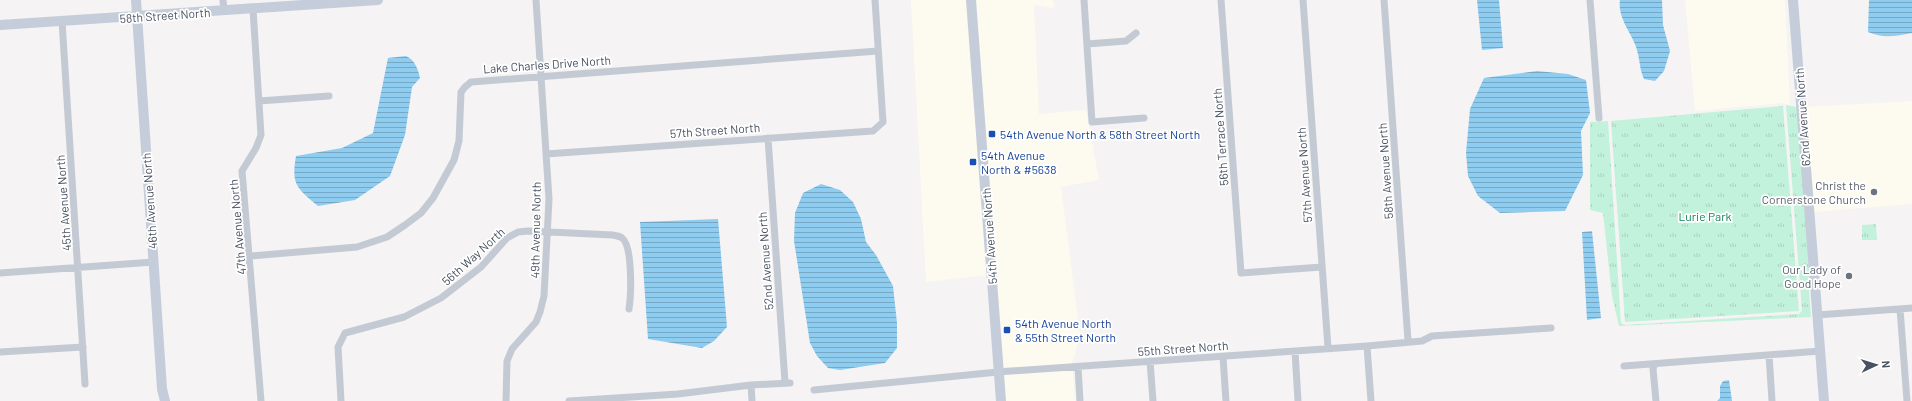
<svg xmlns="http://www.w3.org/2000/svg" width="1912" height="401" font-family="Barlow,sans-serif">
	<defs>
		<pattern id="grass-tufts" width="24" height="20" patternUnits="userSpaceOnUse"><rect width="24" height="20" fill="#c2f2dc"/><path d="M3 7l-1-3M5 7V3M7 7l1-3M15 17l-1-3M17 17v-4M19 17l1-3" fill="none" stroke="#a8d1bf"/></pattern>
		<pattern id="water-rules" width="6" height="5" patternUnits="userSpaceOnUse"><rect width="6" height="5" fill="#8eccf0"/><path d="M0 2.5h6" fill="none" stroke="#76a8c6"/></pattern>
	</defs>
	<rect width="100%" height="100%" fill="#f5f3f3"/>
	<path fill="#fdfbef" d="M911,0H967L987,275L926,282Z
		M975,0H1053L1054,8L1034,5L1039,114L1086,110L1099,180L1061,187L1080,335L1072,364L1002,368Z
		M1685,0H1785L1790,106L1783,103L1695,111Z
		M1912,101V204L1813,212L1805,107Z
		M1073,371L1075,401H1005L1003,375Z"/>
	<path fill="url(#grass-tufts)" d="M1786,105L1797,107L1810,276L1808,278L1811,317L1619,326L1612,296L1603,213L1590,210V122L1608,121L1621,323L1625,325L1799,314L1802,311Z
		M1783,106L1799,311L1625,322L1611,121Z
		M1876,224L1877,240H1862V225Z"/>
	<path fill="#c2f2dc" d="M1732,207L1734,232L1720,233L1718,208Z
		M1712,208L1714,234L1700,235L1698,209Z"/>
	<path fill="url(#water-rules)" d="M1477,0H1499L1503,48L1482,50Z
		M1620,0H1662L1663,25L1670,51L1664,71L1655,81L1644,79C1640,70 1640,63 1638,54C1635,36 1617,20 1620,0Z
		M1869,0H1912V33C1895,36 1885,39 1868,32Z
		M406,56C415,60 418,69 420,78L412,87L405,135L390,176L355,200L318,206C297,188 291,185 296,156L342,148L373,133L388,58Z
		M1537,71L1568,74L1586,80L1590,113L1581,131L1583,175L1565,211L1500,213L1478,196L1468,176L1466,153L1470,109L1484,78Z
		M821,184L840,190L853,202L861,219L866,242L876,255L893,286L897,323V348L885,363L840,370L828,368L817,356L810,343L794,241L795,213L803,193Z
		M718,219L727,327L714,341L702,348L648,339L640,222Z
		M1592,231L1601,318L1587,320L1582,232Z
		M1729,380L1732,401H1717L1720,398V386L1723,381Z"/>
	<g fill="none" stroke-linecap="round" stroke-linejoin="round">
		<path stroke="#c4cad4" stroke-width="7" d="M223,0L224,10
			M1084,0L1092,122L1144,118
			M1221,0L1241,273L1322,267
			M1303,0L1328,348
			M1384,0L1408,341
			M1590,0L1599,118
			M253,9L261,135L256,148L242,171L261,401
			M62,21L85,384
			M1087,44L1126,41L1136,33
			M259,101L329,96
			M768,138L785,382
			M546,154L873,131L883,122L875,0
			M251,256L357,247L387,237L405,225L421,213L433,198L454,160L459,141L461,92L465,87L471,82L878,51
			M0,273L154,262
			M1900,309L1907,401
			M1817,315L1912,308
			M1367,346L1371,401
			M1295,351L1298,401
			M0,352L83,347
			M1769,355L1772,401
			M1223,357L1226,401
			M1150,361L1153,401
			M1655,364L1653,369L1656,401
			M1624,366L1820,351
			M1078,367L1080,401
			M751,385L752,401
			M814,390L998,372L1367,346L1422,341L1432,336L1551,328
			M341,401L338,347L345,333L404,317L441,298L481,267L507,238L518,232L528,231L613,235C616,236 620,236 622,238C633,246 631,296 629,309
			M506,401L507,361L512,349L536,322L540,312L544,296L549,199L536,0
			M569,401L678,394L751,385L790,383"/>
		<path stroke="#c5cddb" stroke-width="10" d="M136,0L162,389L165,401
			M971,0L1001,401
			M1793,0L1824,401
			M0,25L378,0"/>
	</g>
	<g fill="#1a4fb4" stroke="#fff" stroke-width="1.5">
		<rect x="988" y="130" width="8" height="8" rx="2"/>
		<rect x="969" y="158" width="8" height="8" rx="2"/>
		<rect x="1003" y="326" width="8" height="8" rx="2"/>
	</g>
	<g fill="#6b7280" stroke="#fff" stroke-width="1.5">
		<circle cx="1874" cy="192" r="4"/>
		<circle cx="1849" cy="276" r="4"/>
	</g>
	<g text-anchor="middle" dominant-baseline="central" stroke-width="3.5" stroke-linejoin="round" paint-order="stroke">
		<g font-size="12" fill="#495261" stroke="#fff">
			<text transform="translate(165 15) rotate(-4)">58th Street North</text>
			<text transform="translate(547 64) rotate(-4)">Lake Charles Drive North</text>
			<text transform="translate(1802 117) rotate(-94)">62nd Avenue North</text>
			<text transform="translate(715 130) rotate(-4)">57th Street North</text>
			<text transform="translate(1220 137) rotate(-94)">56th Terrace North</text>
			<text transform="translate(1385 171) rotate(-94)">58th Avenue North</text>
			<text transform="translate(1304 175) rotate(-94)">57th Avenue North</text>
			<text transform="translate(149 201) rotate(-94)">46th Avenue North</text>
			<text transform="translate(63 203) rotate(-94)">45th Avenue North</text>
			<text transform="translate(237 227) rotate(-95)">47th Avenue North</text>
			<text transform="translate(535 230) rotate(-89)">49th Avenue North</text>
			<text transform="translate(989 236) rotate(-94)">54th Avenue North</text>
			<text transform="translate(473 256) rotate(-42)">56th Way North</text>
			<text transform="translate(765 261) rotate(-94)">52nd Avenue North</text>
			<text transform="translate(1183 348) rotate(-4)">55th Street North</text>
		</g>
		<g font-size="12" fill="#164399" stroke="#fff" text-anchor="start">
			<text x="1000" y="134">54th Avenue North &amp; 58th Street North</text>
			<text x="981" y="155">54th Avenue<tspan x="981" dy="14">North &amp; #5638</tspan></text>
			<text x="1015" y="323">54th Avenue North<tspan x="1015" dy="14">&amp; 55th Street North</tspan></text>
		</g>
		<g font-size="12" fill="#5b616d" stroke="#fff" text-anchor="end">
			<text x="1866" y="185">Christ the<tspan x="1866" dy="14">Cornerstone Church</tspan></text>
			<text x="1841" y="269">Our Lady of<tspan x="1841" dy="14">Good Hope</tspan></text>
		</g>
		<g font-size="12" fill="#14825d" stroke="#fff">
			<text x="1705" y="216">Lurie Park</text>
		</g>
	</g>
	<g transform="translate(1876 365) rotate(86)" stroke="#ffffff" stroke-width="3" paint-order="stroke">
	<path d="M0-3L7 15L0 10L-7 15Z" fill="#495261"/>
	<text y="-6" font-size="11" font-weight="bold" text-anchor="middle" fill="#495261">N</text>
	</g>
</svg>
